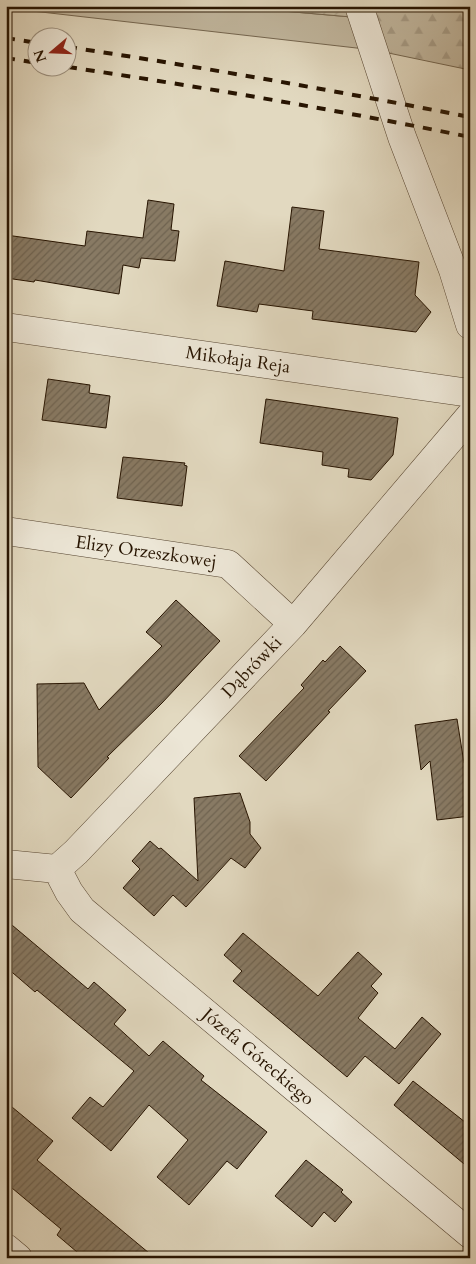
<svg xmlns="http://www.w3.org/2000/svg" width="476" height="1264" font-family="Cardo,serif">
	<defs>
		<pattern id="forest-firs" width="22" height="20" patternUnits="userSpaceOnUse" patternTransform="scale(1.25)"><rect width="22" height="20" fill="#c2b8a0"/><path d="M5 1l3.5 6h-7zM16 11l3.5 6h-7z" fill="#a79d88"/></pattern>
		<pattern id="garden-furrows" width="10" height="10" patternUnits="userSpaceOnUse" patternTransform="scale(1.25)"><rect width="10" height="10" fill="#c2b8a0"/><path d="M-1 1l2-2M0 10L10 0M9 11l2-2" fill="none" stroke="#a79d88"/></pattern>
		<pattern id="building-hatch" width="6" height="6" patternUnits="userSpaceOnUse" patternTransform="scale(1.25)"><rect width="6" height="6" fill="#887a64"/><path d="M-1 1l2-2M0 6l6-6M5 7l2-2" fill="none" stroke="#6f6350"/></pattern>
	</defs>
	<rect width="100%" height="100%" fill="#e2d9c0"/>
	<filter id="stains"><feTurbulence type="fractalNoise" baseFrequency=".004" numOctaves="4"/><feColorMatrix values="0 0 0 0 .2 0 0 0 0 .09 0 0 0 0 .02 0 0 0 .5 -.17"/></filter>
	<radialGradient id="worn" r=".72"><stop offset=".6" stop-color="#630" stop-opacity="0"/><stop offset="1" stop-color="#630" stop-opacity=".3"/></radialGradient>
	<path fill="#c2b8a0" stroke="#746650" d="M6,6H225L363,18L374,50L6,8Z"/>
	<path fill="url(#forest-firs)" stroke="#746650" d="M359,6H470V70L374,50Z"/>
	<path fill="url(#garden-furrows)" stroke="#746650" d="M225,6H359L363,18Z"/>
	<path fill="url(#building-hatch)" stroke="#271401" d="M148,200L174,204L171,230L179,231L175,261L141,258L139,268L123,265L119,294L35,280L34,282L6,278V235L85,246L87,231L143,238Z
		M292,207L324,211L319,249L419,262L415,295L431,312L416,332L312,319L313,311L259,304L257,312L217,306L225,261L284,271Z
		M48,379L90,385L89,393L110,396L106,428L42,420Z
		M266,399L398,418L393,455L371,480L348,477L349,469L322,465L323,452L260,443Z
		M123,457L185,463L184,465L187,466L182,506L117,498Z
		M176,600L220,641L162,703L107,757L109,758L71,798L38,767L37,684L84,683L99,710L162,646L146,632Z
		M340,646L366,671L328,711L330,712L266,781L239,756L304,688L301,685L323,660L325,662Z
		M457,719L464,763H467L470,785V816L437,820L430,761L421,770L415,725Z
		M240,793L250,822V834L261,848L245,868L231,858L186,907L173,895L154,916L123,888L140,869L132,861L150,841L159,849L161,848L198,881L194,798Z
		M6,920L88,989L94,982L126,1010L114,1024L149,1056L163,1041L204,1076L201,1080L267,1132L237,1169L227,1161L189,1205L157,1177L188,1140L149,1105L111,1151L72,1118L90,1097L103,1107L134,1071L37,990L35,992L6,967Z
		M243,933L318,996L358,952L382,974L371,986L378,993L358,1018L395,1049L422,1017L441,1034L399,1084L365,1056L347,1077L233,981L242,971L224,955Z
		M413,1081L470,1126V1169L394,1105Z
		M6,1102L53,1141L37,1160L155,1258H84L57,1235L61,1229L6,1183Z
		M306,1160L343,1190L341,1192L352,1202L335,1222L324,1212L312,1227L275,1196Z"/>
	<g fill="none" stroke-linecap="round" stroke-linejoin="round">
		<defs>
			<path id="minor" d="M359,6L402,137L453,270L470,325
				M6,327L470,393
				M6,531L228,564L293,624
				M6,864L57,869L76,852L293,624L470,416
				M57,869L69,892L82,910L470,1234
				M6,1248L18,1258"/>
		</defs>
		<use href="#minor" stroke="#564531" stroke-width="29"/>
		<use href="#minor" stroke="#ece6d6" stroke-width="28"/>
		<path stroke="#271401" stroke-width="4" stroke-dasharray="9 9" stroke-linecap="butt" d="M6,38L38,43
			M68,47C202,67 336,91 470,117
			M6,58L38,63
			M68,67C202,87 337,110 470,137"/>
	</g>
	<g text-anchor="middle" dominant-baseline="central" stroke-width="4" stroke-linejoin="round" paint-order="stroke">
		<g font-size="18" fill="#271401" stroke="#ece6d6">
			<text transform="translate(238 360) rotate(8)">Mikołaja Reja</text>
			<text transform="translate(146 552) rotate(8)">Elizy Orzeszkowej</text>
			<text transform="translate(252 667) rotate(-46)">Dąbrówki</text>
			<text transform="translate(258 1057) rotate(40)">Józefa Góreckiego</text>
		</g>
	</g>
	<rect width="476" height="1264" fill="none" stroke="#e2d9c0" stroke-width="25"/>
	<rect x="8" y="8" width="461" height="1249" fill="none" stroke="#271401" stroke-width="2.5"/>
	<rect x="12" y="12" width="451" height="1239" fill="none" stroke="#271401"/>
	<g transform="translate(52 52) rotate(251)"><circle r="24" fill="#ece6d6" stroke="#9d9281"/>
	<path d="M0-4L9 19L0 12L-9 19Z" fill="#8f2418"/>
	<text y="-8" font-size="14" font-weight="bold" text-anchor="middle" fill="#271401">N</text>
	</g>
	<rect width="100%" height="100%" filter="url(#stains)"/>
	<rect width="100%" height="100%" fill="url(#worn)"/>
</svg>
